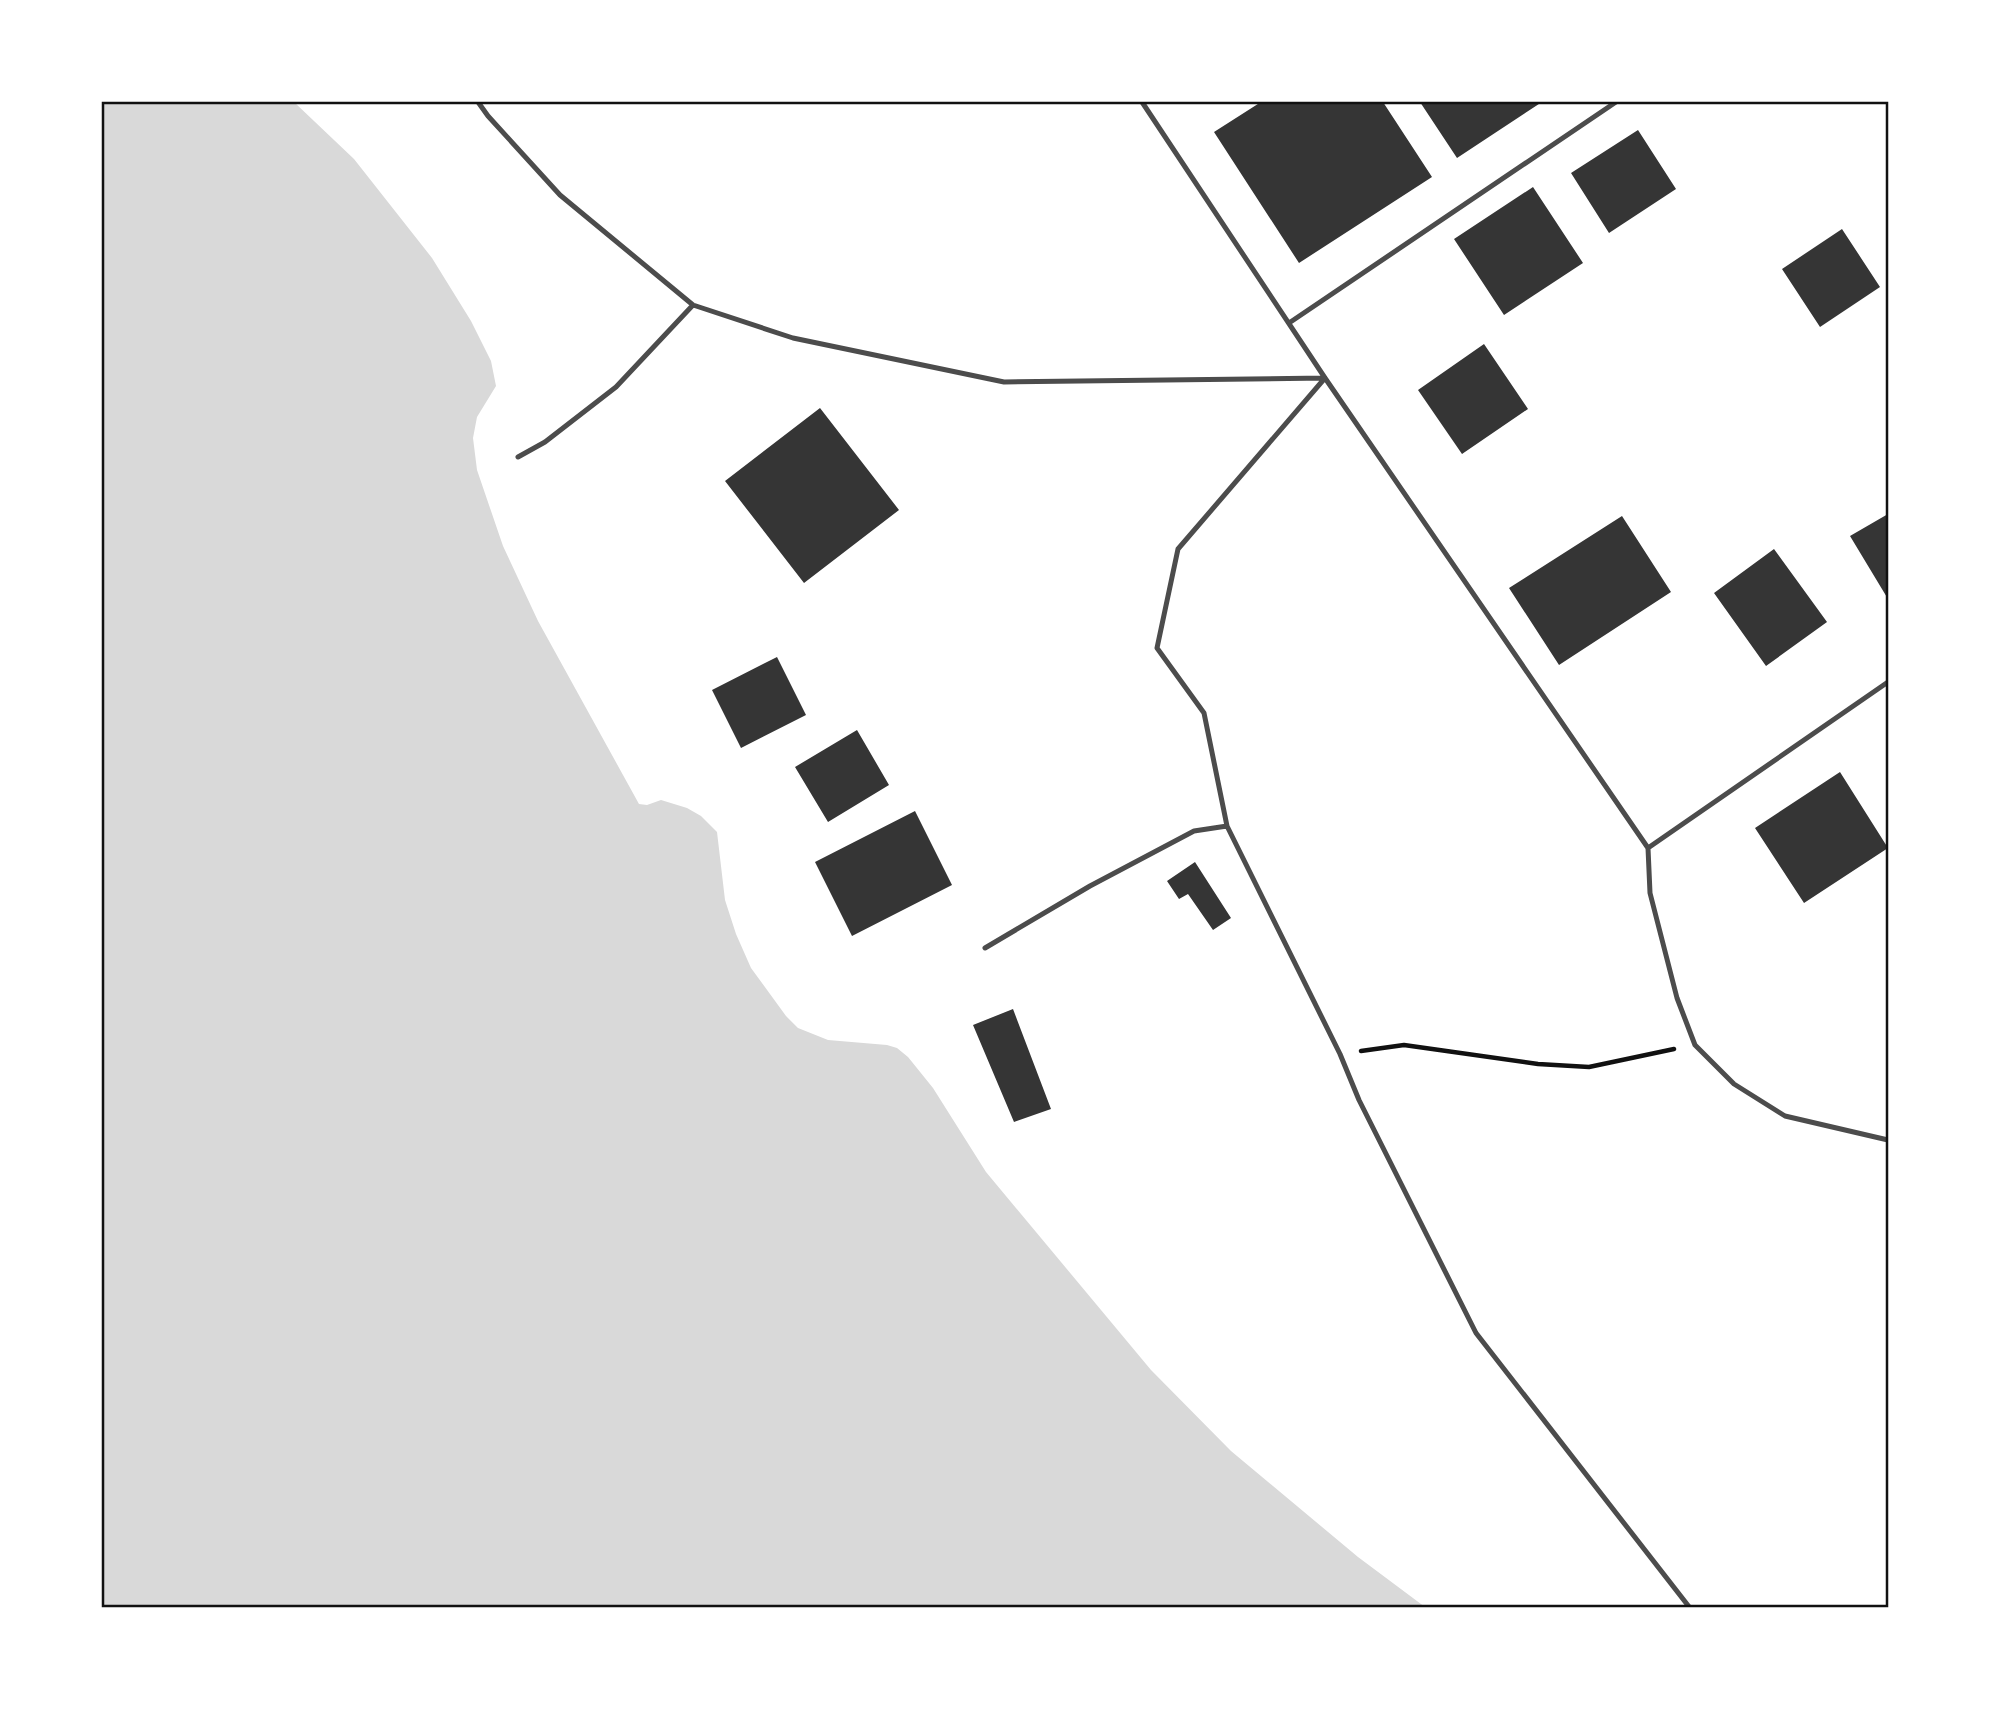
<svg xmlns="http://www.w3.org/2000/svg" width="1990" height="1709" font-family="'Work Sans',sans-serif">
	<rect width="100%" height="100%" fill="#fff"/>
	<path fill="#d9d9d9" d="M102,102H294L354,159L432,258L471,321L491,361L496,386L477,417L473,438L477,470L503,546L538,621L639,804L647,805L661,800L687,808L701,816L717,832L725,900L736,934L751,968L786,1016L798,1028L828,1040L887,1045L897,1048L908,1057L933,1088L986,1172L1151,1370L1231,1451L1358,1557L1425,1607H102Z"/>
	<path fill="#353535" d="M1261,102H1383L1432,177L1299,263L1214,132Z
		M1420,102H1542L1457,158Z
		M1638,130L1676,189L1609,233L1571,173Z
		M1533,187L1583,263L1504,315L1454,239Z
		M1842,229L1880,287L1820,327L1782,269Z
		M1484,344L1528,409L1462,454L1418,390Z
		M820,408L899,510L804,583L725,481Z
		M1888,514V599L1850,536Z
		M1622,516L1671,592L1559,665L1509,588Z
		M1774,549L1827,622L1766,666L1714,593Z
		M777,657L806,715L741,748L712,690Z
		M857,730L889,785L828,822L795,767Z
		M1840,772L1888,848L1804,903L1755,828Z
		M915,811L952,885L852,936L815,862Z
		M1195,862L1231,918L1213,930L1188,894L1179,899L1167,881Z
		M1013,1009L1051,1109L1014,1122L973,1025Z"/>
	<g fill="none" stroke-linecap="round" stroke-linejoin="round">
		<path stroke="#111" stroke-width="4.5" d="M1361,1051L1404,1045L1538,1064L1589,1067L1674,1049"/>
		<path stroke="#4c4c4c" stroke-width="5" d="M478,102L488,116L560,195L693,305L793,338L1004,382L1325,378
			M1142,102L1325,378L1648,848L1888,682
			M1289,323L1616,102
			M1325,378L1178,549L1157,648L1204,713L1227,826L1340,1054L1359,1100L1476,1333L1690,1608
			M518,457L545,442L616,387L693,305
			M1648,848L1650,893L1677,998L1695,1045L1734,1084L1785,1116L1888,1140
			M985,948L1090,886L1194,831L1227,826"/>
	</g>
	<rect width="1990" height="1709" fill="none" stroke="#ffffff" stroke-width="206"/>
	<rect x="103" y="103" width="1784" height="1503" fill="none" stroke="#111" stroke-width="2.5"/>
</svg>
